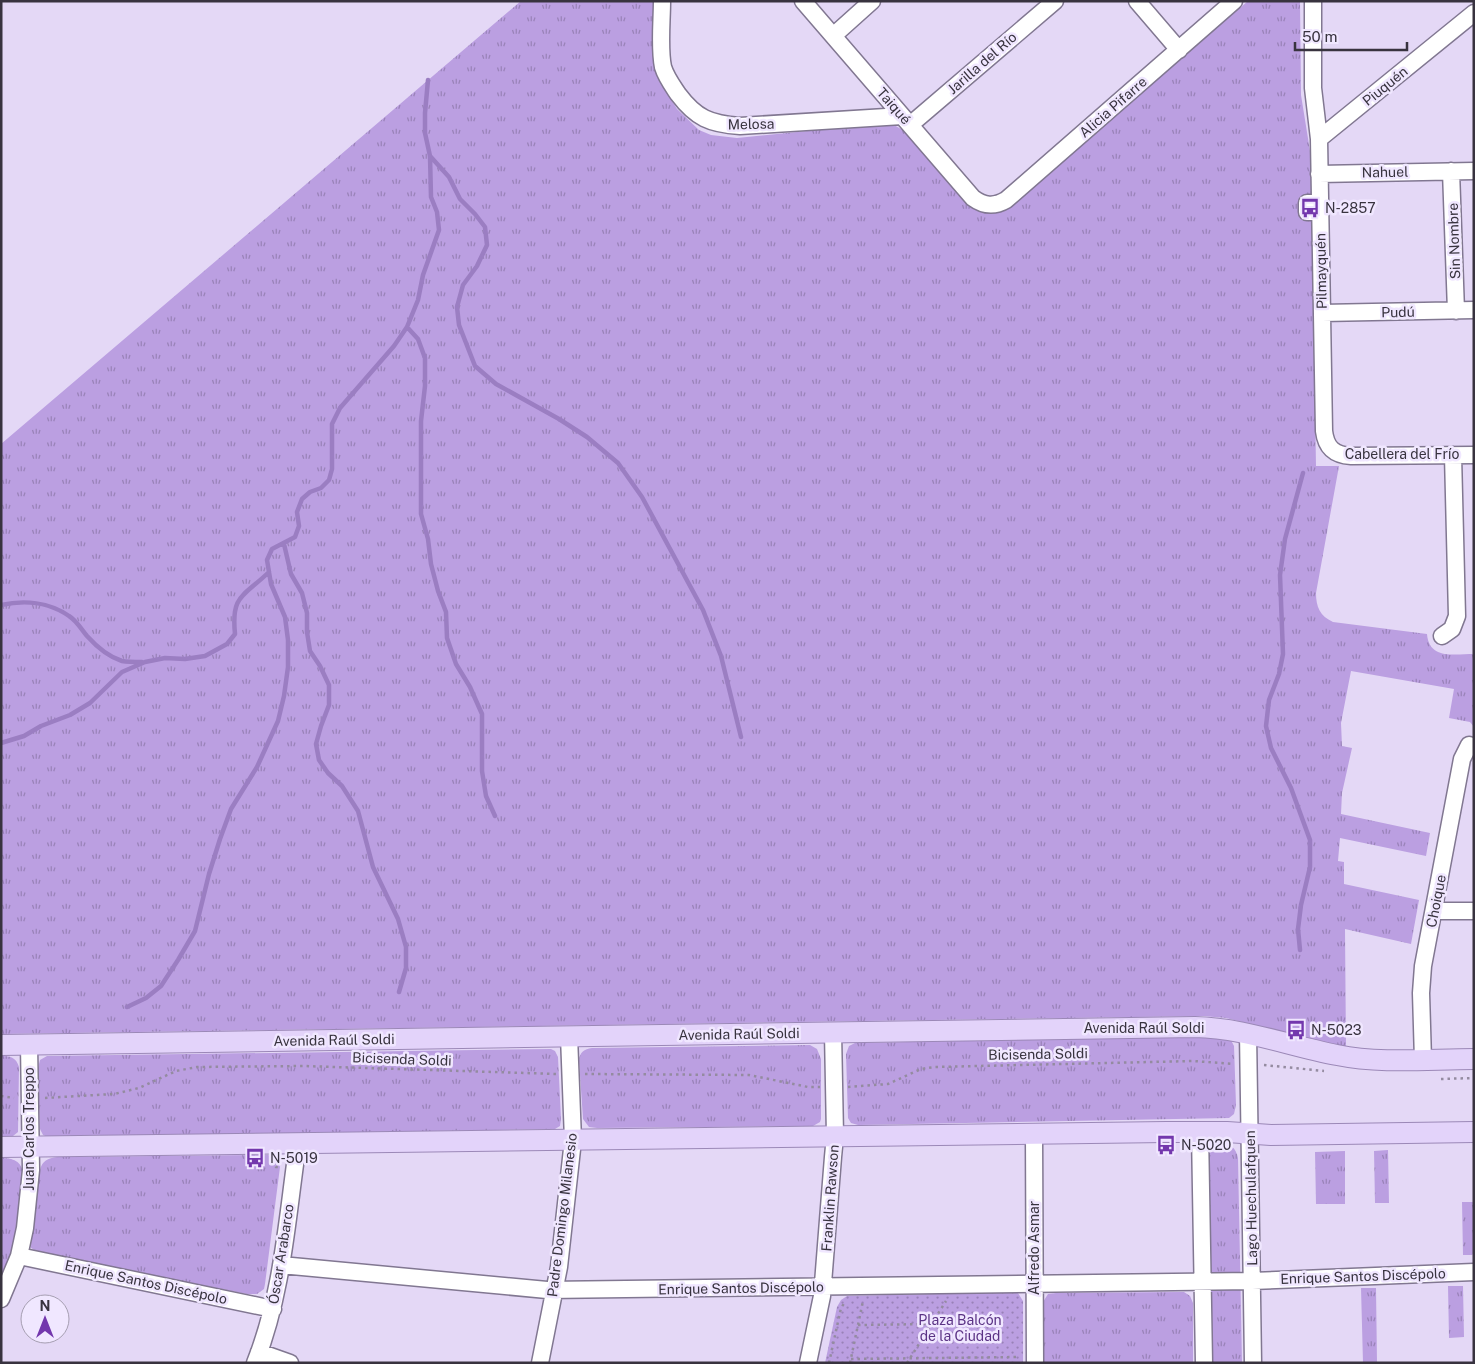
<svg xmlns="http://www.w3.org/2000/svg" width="1475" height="1364" font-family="'Public Sans',sans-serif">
	<defs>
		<pattern id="grass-tufts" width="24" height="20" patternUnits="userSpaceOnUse" patternTransform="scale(1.25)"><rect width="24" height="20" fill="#bb9fe1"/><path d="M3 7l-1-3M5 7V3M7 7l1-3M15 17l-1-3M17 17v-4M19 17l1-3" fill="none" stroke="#9982b8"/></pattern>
		<pattern id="park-dots" width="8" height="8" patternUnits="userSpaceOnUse" patternTransform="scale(1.25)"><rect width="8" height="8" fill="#bb9fe1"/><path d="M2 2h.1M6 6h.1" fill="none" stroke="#9982b8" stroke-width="1.8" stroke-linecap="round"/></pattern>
	</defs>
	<rect width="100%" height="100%" fill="#e4d8f6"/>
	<path fill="url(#grass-tufts)" d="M521,1H654L655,67L659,80L677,109L699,130L711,135L737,138L877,124L894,125L906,132L985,212C994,213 1001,212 1009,208L1248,1H1300L1301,95L1311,157L1316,466H1339L1316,593C1316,607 1320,616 1333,622L1427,634C1429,660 1455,654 1474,654V727L1470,722L1449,718L1454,689L1351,671L1341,723L1342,746L1352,748L1342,793L1341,814L1430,833L1426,856L1340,838L1338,861L1344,862V884L1419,900L1411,944L1345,929L1346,1048L1226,1018L1203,1016L1,1034V444Z
		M1222,1036L1231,1040L1234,1046L1236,1105L1234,1114L1229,1118L858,1125L851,1123L848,1118L846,1054L849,1046L855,1043Z
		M810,1045L817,1049L821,1059V1119L820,1122L813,1126L597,1128L589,1127L583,1119L579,1060C580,1052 584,1049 592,1048Z
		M551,1049L555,1051L558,1057L561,1119L560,1126L555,1129L48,1137L43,1135L40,1129L38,1068L40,1060L47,1056Z
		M1,1056C10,1056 16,1057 19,1067L18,1132L13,1136L1,1138Z
		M1220,1143C1230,1143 1236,1148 1238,1158L1242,1363H1212L1208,1155L1213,1147Z
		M1388,1150L1389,1203H1375L1374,1151Z
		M1345,1151V1204H1316L1315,1152Z
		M268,1155L276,1157L280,1167L265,1284L264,1289L257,1294H247L38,1253L30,1247L40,1170C42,1161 48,1158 57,1157Z
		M1,1158C13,1158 22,1161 23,1174L16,1241L1,1283Z
		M1462,1202H1474V1253L1472,1255H1463Z
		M1448,1286H1463L1464,1337L1449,1338Z
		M1361,1288H1376L1377,1363H1363Z
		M1184,1292L1190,1296L1193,1303V1363H1043V1302L1048,1294L1056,1293Z"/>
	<path fill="url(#park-dots)" d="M1012,1292L1018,1293L1023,1301V1363H825L837,1307L841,1300L847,1296Z"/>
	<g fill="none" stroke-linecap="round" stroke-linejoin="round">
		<path stroke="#9b7ec2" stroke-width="4.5" d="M430,156L449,177L460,199L475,214L485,227L487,245L477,266L463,285L457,307L459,325L475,366L496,384L559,419L587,437L618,463L642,497L703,610L721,656L741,737
			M407,327L418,339L425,358V386L421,421V514L428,539L431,564L438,591L446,612L447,638L456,664L470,687L482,714V771L486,796L495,816
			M284,544L291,574L302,593L307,613V632L310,651L320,666L329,685V705L321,726L316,744L319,760L328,773L342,786L358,811L373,867L398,919L406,947V968L399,992
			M1,605C24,600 49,602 69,616C76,620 82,630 87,636C96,646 109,657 122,661C128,662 136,662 142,662
			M1,743L24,736L41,726L70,715L90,703L122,672L145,662L165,658L185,659L205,656L227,644L235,634C231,595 243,597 269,572
			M1300,950L1298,929L1301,905L1310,867V840L1291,788L1271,748L1266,726L1269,700L1279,674L1283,654L1280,575L1285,539L1303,473
			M127,1007L146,998L161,986L178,960L195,931L209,874L220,839L231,809L257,767L278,721L284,696L288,667V640L285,617L271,584L267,560L272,549L295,537L299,526L297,512L302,499L310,492L321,488L329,480L332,469V424L340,408L394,346L407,327L418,300L423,275L439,230L437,212L431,197L430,156L425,133V113L428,80"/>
		<defs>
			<path id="minor" d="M662,1C662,21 659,48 663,67C666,77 672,85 678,94C696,118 710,124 740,126L902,116
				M803,1L973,198C984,206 994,207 1006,200L1234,1
				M1137,1L1179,50
				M1313,1V88L1319,139L1324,431C1326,448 1334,455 1351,456L1474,455
				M833,36L872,1
				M910,125L1055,1
				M1319,139L1474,13
				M1451,171L1456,311
				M1319,174L1474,171
				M1307,203H1312L1313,212H1307Z
				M1322,313L1474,310
				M1442,636L1452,629L1457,616L1453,455
				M1434,911H1474
				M1248,1033L1253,1363
				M1423,1060L1421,993L1423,966L1462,759L1469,745
				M1200,1132L1204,1363
				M1034,1134L1035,1363
				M19,1256L273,1309
				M281,1265L547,1290L1252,1281L1474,1272
				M1,1299L19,1256L25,1228L31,1170L29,1044
				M259,1352L290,1363
				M255,1363C283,1293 287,1217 298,1143
				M540,1363L559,1267L573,1140L569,1036
				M808,1363L822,1296L833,1157L835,1136L833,1032"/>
			<path id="major" d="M1,1045L1195,1027C1244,1028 1289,1046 1337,1055C1381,1064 1429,1059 1474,1059
				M1,1147L1166,1132H1227L1271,1135L1474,1132"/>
		</defs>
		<use href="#minor" stroke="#817791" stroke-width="19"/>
		<use href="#major" stroke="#9b88b7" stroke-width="22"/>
		<path stroke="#948ba0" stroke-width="2.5" stroke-dasharray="2.5 4" stroke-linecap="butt" d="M1264,1065L1324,1071
			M585,1074L749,1075L808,1087H820
			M1441,1079L1474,1078
			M848,1087L888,1084L921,1069L935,1067L1193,1061L1234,1064
			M1,1096L14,1098
			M45,1098L114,1094L139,1088L176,1071L197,1067L303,1066L557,1074
			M272,1161L276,1167H280
			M858,1325L931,1324
			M851,1359L1019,1357
			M829,1363L841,1308L845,1302
			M850,1363L863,1301
			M907,1363L946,1301"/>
		<use href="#minor" stroke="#fff" stroke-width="16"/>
		<use href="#major" stroke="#e3d3fa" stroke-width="20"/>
	</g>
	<defs>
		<symbol id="bus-bare" viewBox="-9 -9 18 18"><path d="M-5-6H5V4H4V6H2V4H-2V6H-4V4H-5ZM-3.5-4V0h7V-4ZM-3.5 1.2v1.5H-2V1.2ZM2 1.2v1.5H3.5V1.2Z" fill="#7337ad" stroke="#f0e7ff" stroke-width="2.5" paint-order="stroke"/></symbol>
	</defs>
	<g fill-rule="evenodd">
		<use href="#bus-bare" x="1296" y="194" width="28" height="28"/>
		<use href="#bus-bare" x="1282" y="1016" width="28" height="28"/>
		<use href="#bus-bare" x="1152" y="1131" width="28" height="28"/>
		<use href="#bus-bare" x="241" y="1144" width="28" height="28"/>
	</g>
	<g text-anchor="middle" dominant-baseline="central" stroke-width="5" stroke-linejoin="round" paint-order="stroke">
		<g font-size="14" fill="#38333f" stroke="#f0e7ff">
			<text transform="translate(982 63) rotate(-41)">Jarilla del Río</text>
			<text transform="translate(1385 86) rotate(-39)">Piuquén</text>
			<text transform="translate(894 106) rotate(49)">Taiqué</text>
			<text transform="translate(1113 107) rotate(-41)">Alicia Pifarre</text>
			<text transform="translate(751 124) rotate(-1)">Melosa</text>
			<text transform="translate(1385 172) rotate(-1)">Nahuel</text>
			<text transform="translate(1454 241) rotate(-92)">Sin Nombre</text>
			<text transform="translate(1321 271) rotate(-91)">Pilmayquén</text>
			<text transform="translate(1398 312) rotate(-1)">Pudú</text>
			<text x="1402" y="454">Cabellera del Frío</text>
			<text transform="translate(1436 901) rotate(-79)">Choique</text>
			<text x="1144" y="1028">Avenida Raúl Soldi</text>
			<text transform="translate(739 1034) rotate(-1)">Avenida Raúl Soldi</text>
			<text transform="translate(334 1040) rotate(-1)">Avenida Raúl Soldi</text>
			<text transform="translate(1038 1054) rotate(-1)">Bicisenda Soldi</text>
			<text transform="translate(402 1059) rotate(2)">Bicisenda Soldi</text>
			<text transform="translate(29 1129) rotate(-90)">Juan Carlos Treppo</text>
			<text transform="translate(830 1198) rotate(-86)">Franklin Rawson</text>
			<text transform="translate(1251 1198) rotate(-91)">Lago Huechulafquen</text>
			<text transform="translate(562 1215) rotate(-83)">Padre Domingo Milanesio</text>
			<text transform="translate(1034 1248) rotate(-90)">Alfredo Asmar</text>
			<text transform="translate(281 1254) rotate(-81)">Óscar Arabarco</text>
			<text transform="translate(1363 1276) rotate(-2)">Enrique Santos Discépolo</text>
			<text transform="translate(146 1282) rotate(12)">Enrique Santos Discépolo</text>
			<text transform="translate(741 1288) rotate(-1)">Enrique Santos Discépolo</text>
		</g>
		<g font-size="14" fill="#38333f" stroke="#f0e7ff" text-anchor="start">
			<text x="1325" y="208">N-2857</text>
			<text x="1311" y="1030">N-5023</text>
			<text x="1181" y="1145">N-5020</text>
			<text x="270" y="1158">N-5019</text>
		</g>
		<g font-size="14" fill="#5b3385" stroke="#f0e7ff">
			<text x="960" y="1320">Plaza Balcón<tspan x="960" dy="16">de la Ciudad</tspan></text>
		</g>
	</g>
	<rect width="1475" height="1364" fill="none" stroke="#38333f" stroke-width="5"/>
	<g transform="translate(45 1319)"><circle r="24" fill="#f0e7ff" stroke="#a69fb2"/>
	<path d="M0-4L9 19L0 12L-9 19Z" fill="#7337ad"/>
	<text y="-8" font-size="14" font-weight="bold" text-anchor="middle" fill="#38333f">N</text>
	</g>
	<path d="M1295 42v8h112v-8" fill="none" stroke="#38333f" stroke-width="2.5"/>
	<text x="1302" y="42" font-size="15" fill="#38333f" stroke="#f0e7ff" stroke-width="4" paint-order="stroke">50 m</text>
</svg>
